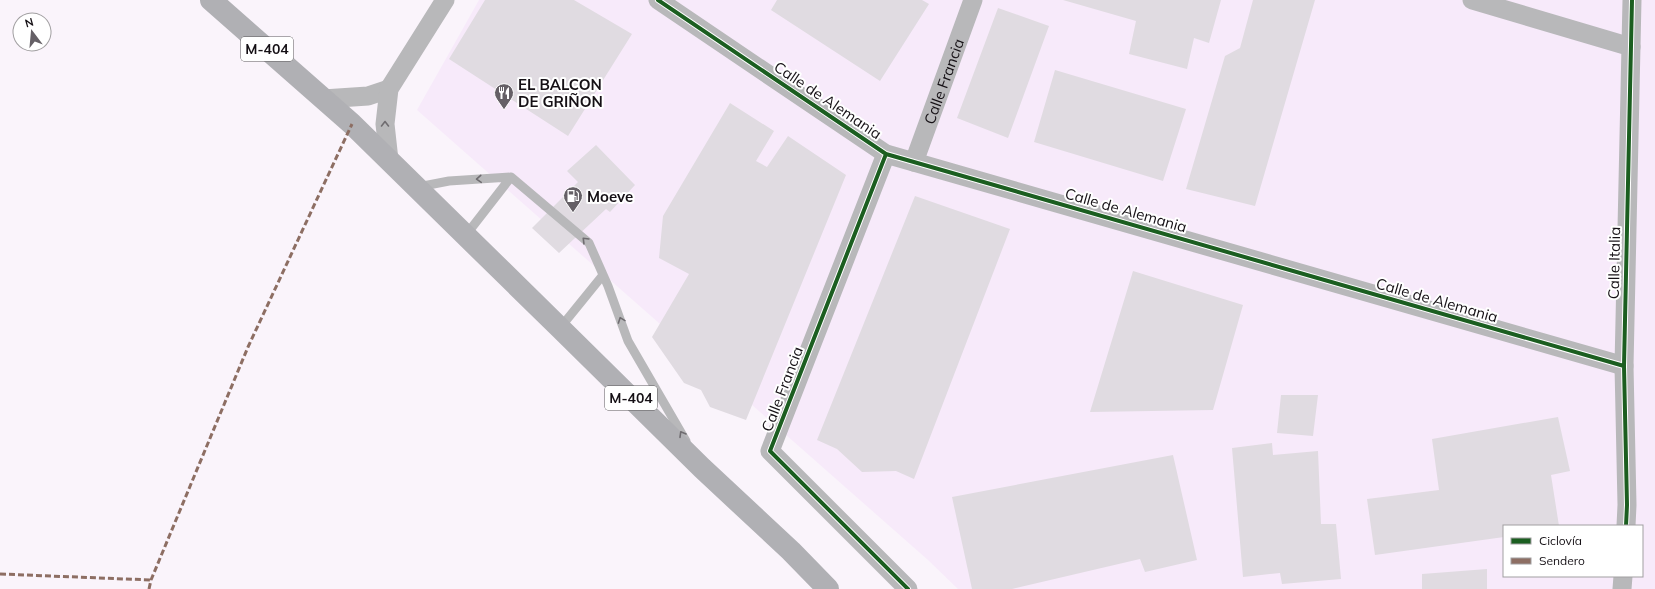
<svg xmlns="http://www.w3.org/2000/svg" width="1655" height="589" font-family="Mulish,sans-serif">
	<rect width="100%" height="100%" fill="#faf4fb"/>
	<path fill="#f7eafa" fill-rule="evenodd" d="M479,0H1655V589H958L928,560L417,110ZM1504,526H1642V576H1504Z"/>
	<path fill="#e0dbe1" d="M485,0H574L632,34L568,136L449,59Z
		M777,0H922L929,4L880,81L771,10Z
		M1063,0H1221L1209,43L1194,38L1187,69L1129,54L1136,21Z
		M1253,0H1315L1255,206L1186,189L1225,56L1240,48Z
		M998,8L1049,26L1008,138L957,118Z
		M1055,70L1186,109L1163,181L1034,142Z
		M730,103L774,131L756,161L767,167L788,136L846,175L746,420L710,407L701,390L684,383L652,337L689,274L659,258L663,216Z
		M596,145L635,185L610,212L606,209L559,253L532,228L578,182L567,171Z
		M915,196L1010,229L914,479L896,471L862,472L837,449L817,440Z
		M1133,271L1243,305L1213,410L1090,412Z
		M1281,395H1318L1313,436L1277,433Z
		M1558,417L1570,471L1551,475L1559,526H1504V537L1375,555L1367,499L1439,490L1432,439Z
		M1272,443L1273,455L1318,451L1321,524H1336L1341,579L1282,584L1280,573L1243,577L1232,448Z
		M1173,455L1197,560L1145,572L1140,559L1012,589H972L952,497Z
		M1487,569V589H1422V574Z"/>
	<g fill="none" stroke-linecap="round" stroke-linejoin="round">
		<path stroke="#b8b8ba" stroke-width="9" d="M418,187L449,181L511,177L589,243L608,286L628,341L686,441
			M466,235L511,177
			M560,328L603,275"/>
		<g stroke="#b8b8ba" stroke-width="19">
			<path d="M658,0L886,154L1624,366"/>
			<path d="M1472,0L1631,47"/>
			<path d="M323,99L368,96L389,89"/>
			<path d="M886,154L770,451L908,589"/>
			<path d="M389,160L385,124L389,89L445,0"/>
			<path id="s1" d="M914,162L973,0"/>
			<path d="M1626,526L1627,505L1624,366L1632,0"/>
			<path d="M1622,589L1623,576"/>
		</g>
		<path stroke="#b0b0b4" stroke-width="22" d="M211,0L352,124L560,328L702,468L791,551L828,589"/>
		<path stroke="#8d6e63" stroke-width="3" stroke-dasharray="6 3" stroke-linecap="butt" d="M0,574L151,580
			M149,589L151,580L248,347L352,124"/>
		<defs>
			<path id="cycleway" d="M658,0L886,154L1624,366
				M886,154L770,451L908,589
				M1626,526L1627,505L1624,366L1632,0"/>
		</defs>
		<use href="#cycleway" stroke="#fff" stroke-width="6"/>
		<use href="#cycleway" stroke="#1b5e20" stroke-width="4"/>
	</g>
	<defs><path id="oneway-chevron" d="M-2-3.5L2.5 0L-2 3.5" fill="none" stroke-width="1.6" stroke-linecap="round" stroke-linejoin="round"/></defs>
	<g stroke="#6f6c70">
		<use href="#oneway-chevron" transform="translate(385 124) rotate(-90)"/>
		<use href="#oneway-chevron" transform="translate(479 179) rotate(176)"/>
		<use href="#oneway-chevron" transform="translate(585 240) rotate(-135)"/>
		<use href="#oneway-chevron" transform="translate(621 320) rotate(-110)"/>
		<use href="#oneway-chevron" transform="translate(682 434) rotate(-120)"/>
	</g>
	<defs>
		<symbol id="restaurant-pin" viewBox="-11 -11 22 30"><path d="M0 17L-7.5 6A9.5 9.5 0 1 1 7.5 6Z" fill="#656066" stroke="#fff"/><path d="M-5-6h1v4h1v-4h1v4h1v-4h1v5L-1.5 .5V6h-2V.5L-5-1ZM5-6V6H3V1.5H1.5Q1.5-4 5-6Z" fill="#fff"/></symbol>
		<symbol id="fuel-pin" viewBox="-11 -11 22 30"><path d="M0 17L-7.5 6A9.5 9.5 0 1 1 7.5 6Z" fill="#656066" stroke="#fff"/><path d="M-5.5-6h7V0h2V4h1.3V-2.5L3-4.5l.8-.8L6-3V5H2.5V1h-1V6h-7ZM-4.2-4.7v3.2H.2V-4.7Z" fill="#fff"/></symbol>
	</defs>
	<g fill-rule="evenodd">
		<use href="#restaurant-pin" x="493" y="82" width="22" height="30"/>
		<use href="#fuel-pin" x="562" y="185" width="22" height="30"/>
	</g>
	<g text-anchor="middle" dominant-baseline="central" stroke-width="4" stroke-linejoin="round" paint-order="stroke">
		<g fill="#fff" stroke="#5b585b" stroke-width="1">
			<rect x="241" y="37" width="52" height="24" rx="3"/>
			<rect x="605" y="386" width="52" height="24" rx="3"/>
		</g>
		<g font-size="14" font-weight="bold" fill="#151015">
			<text x="267" y="49">M-404</text>
			<text x="631" y="398">M-404</text>
		</g>
		<g font-size="15" fill="#151015" stroke="#fff">
			<text stroke="none"><textPath href="#s1" startOffset="86">Calle Francia</textPath></text>
			<text transform="translate(828 100) rotate(34)">Calle de Alemania</text>
			<text transform="translate(1126 210) rotate(16)">Calle de Alemania</text>
			<text transform="translate(1614 263) rotate(-89)">Calle Italia</text>
			<text transform="translate(1437 300) rotate(16)">Calle de Alemania</text>
			<text transform="translate(782 389) rotate(-69)">Calle Francia</text>
		</g>
		<g font-size="15" font-weight="bold" fill="#151015" stroke="#fff" text-anchor="start">
			<text x="518" y="84">EL BALCON<tspan x="518" dy="17">DE GRIÑON</tspan></text>
			<text x="587" y="196">Moeve</text>
		</g>
	</g>
	<rect x="1503" y="525" width="140" height="52" fill="#ffffff" stroke="#a19fa1"/>
	<rect x="1511" y="538" width="20" height="6" fill="#1b5e20" stroke="#a19fa1"/>
	<text x="1539" y="545" font-size="12" fill="#151015">Ciclovía</text>
	<rect x="1511" y="558" width="20" height="6" fill="#8d6e63" stroke="#a19fa1"/>
	<text x="1539" y="565" font-size="12" fill="#151015">Sendero</text>
	<g transform="translate(32 32) rotate(344)"><circle r="19" fill="#ffffff" stroke="#a19fa1"/>
	<path d="M0-3L7 15L0 10L-7 15Z" fill="#656066"/>
	<text y="-6" font-size="11" font-weight="bold" text-anchor="middle" fill="#151015">N</text>
	</g>
</svg>
